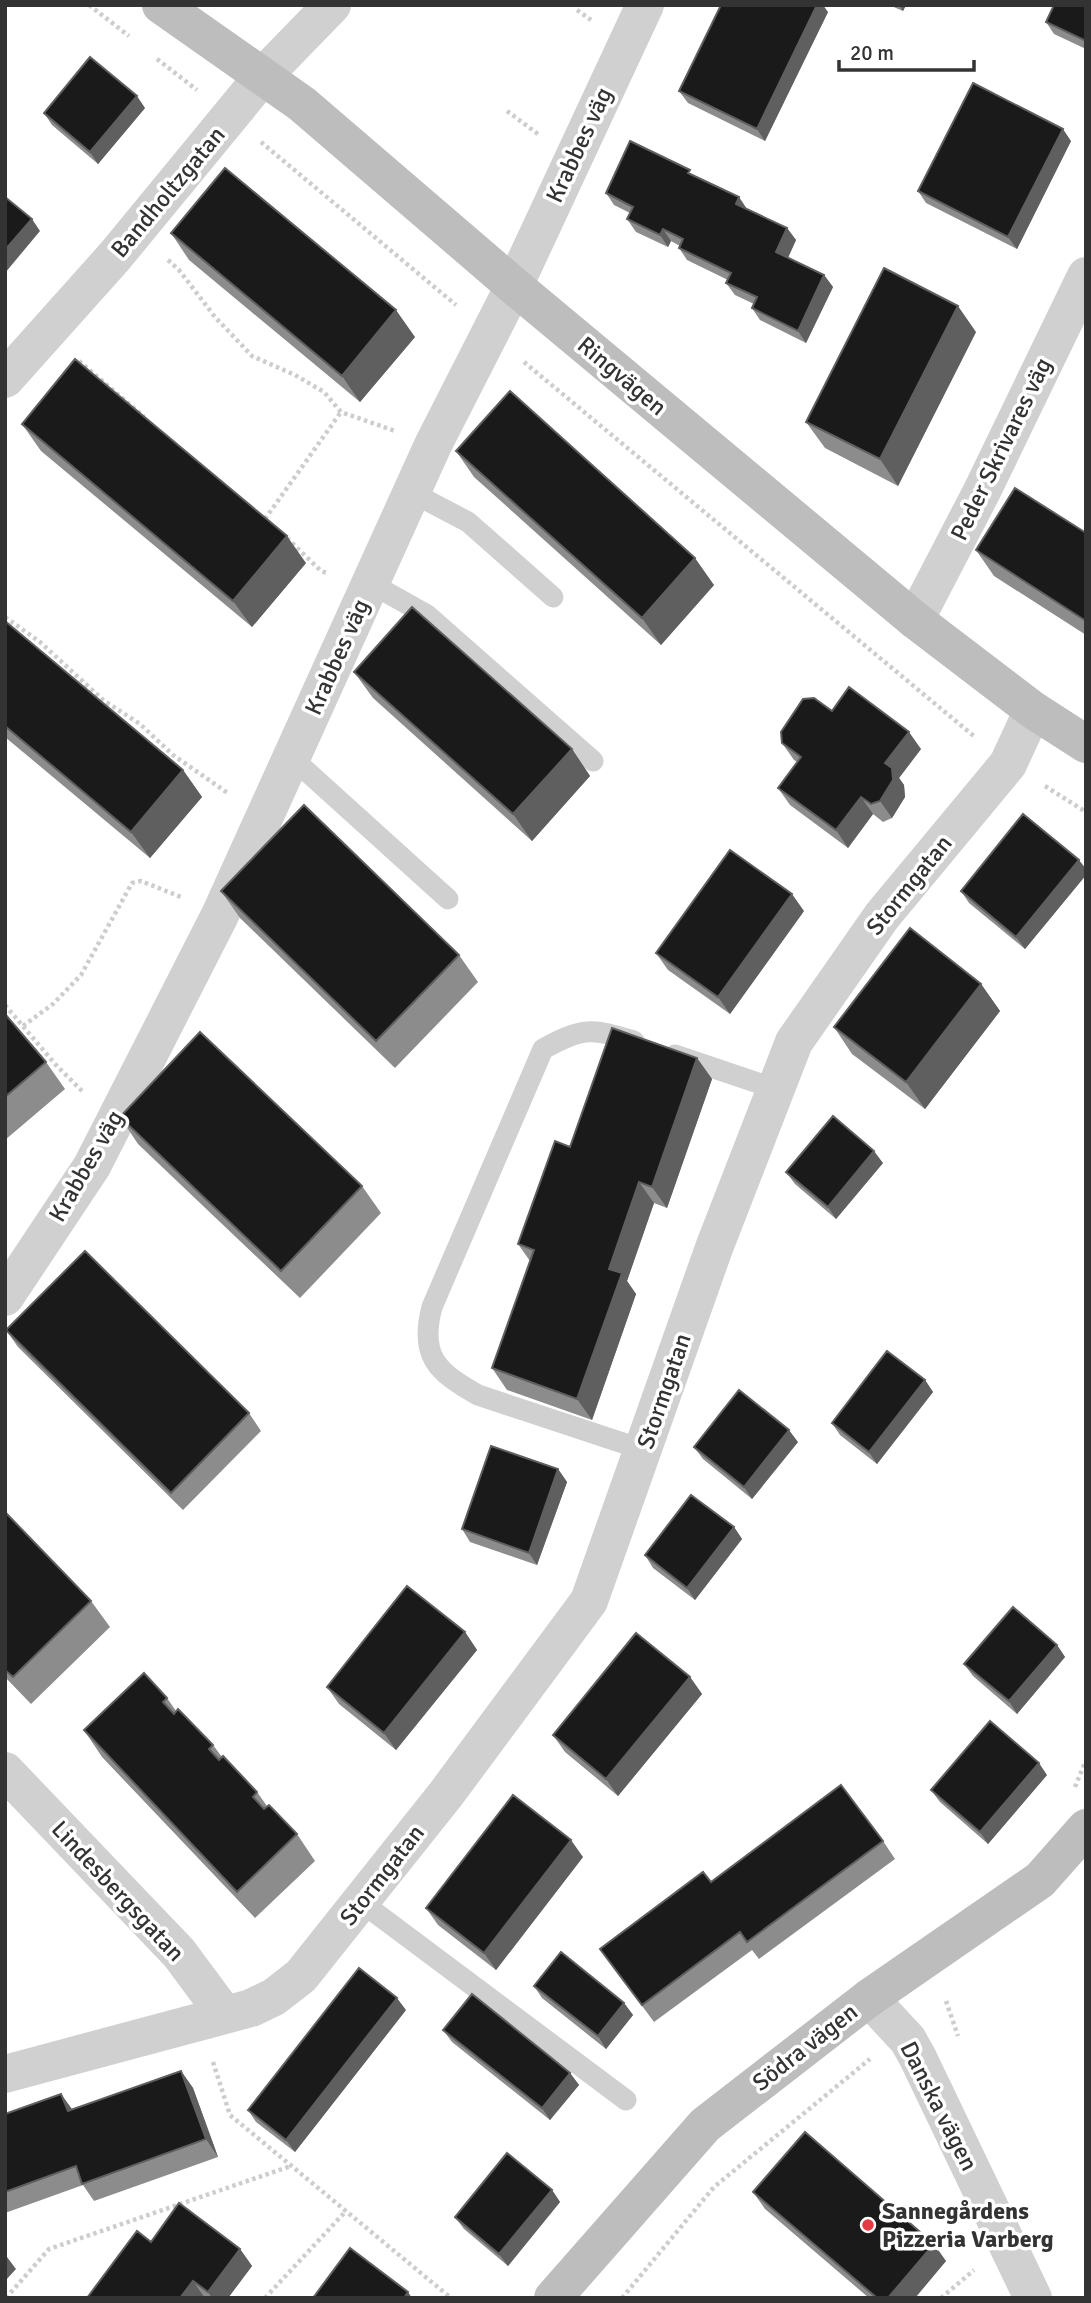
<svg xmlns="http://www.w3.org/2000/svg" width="1091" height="2303" font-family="Signika,sans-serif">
	<rect width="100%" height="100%" fill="#fff"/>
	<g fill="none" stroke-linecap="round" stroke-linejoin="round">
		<path stroke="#cdcdcd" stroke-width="4.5" stroke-dasharray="3.5 3.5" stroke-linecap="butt" d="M89,5L129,36
			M577,10L591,20
			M157,59L197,90
			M507,111L538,134
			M261,142L456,305
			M168,260L179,270L215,317L252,356L295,375L324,392L341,412L395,431
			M79,361L144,417
			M524,362L975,737
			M265,519L341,412
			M287,538L321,571L327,573
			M5,617L40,642L103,700L140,724L173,755L229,794
			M1045,786L1086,812
			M5,1005L55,1064L82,1091
			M23,1026L53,1004L81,975L132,883L141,881L181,897
			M1075,1787L1086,1760
			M946,2001L958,2036
			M213,2062L230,2115L451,2298
			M6,2298L49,2249L291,2166
			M265,2298L346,2211
			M622,2298L714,2187L870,2059
			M941,2298L974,2270"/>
		<path stroke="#d0d0d0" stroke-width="21" d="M411,492L468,522L553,597
			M370,583L427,615L593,761
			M292,758L448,899
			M634,1041C591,1028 584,1027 543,1049L432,1307C419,1356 437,1372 478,1395L644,1450
			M675,1055L776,1089
			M361,1902L626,2100"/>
		<path stroke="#d0d0d0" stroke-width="38" d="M5,379L115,256L263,76L332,5
			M915,620L982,491L1086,276
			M5,1297L92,1166L220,915L433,445L514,286L645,5
			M5,1771L179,1953L225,2015
			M869,1998L908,2040L918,2058L1033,2298
			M5,2074L251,2008L274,1997L301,1976L446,1794L589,1601L714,1248L794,1042L882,916L1008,764L1033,710"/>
		<path stroke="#bdbdbd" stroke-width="38" d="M161,5L302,104L514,286L915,620L1033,710L1086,744
			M553,2298L705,2125L869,1998L1040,1880L1086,1828"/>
	</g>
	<path fill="#8c8c8c" d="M889,5H906L903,11Z
		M1086,5V49L1054,34L1046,22Z
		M828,12L765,141L688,103L679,91Z
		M145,108L98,164L52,125L44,113Z
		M1071,141L1017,249L926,203L918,191Z
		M694,176L747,209L787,228L796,240L788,258L824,275L833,287L806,343L760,320L752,308L754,304L735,295L726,283L728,280L687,260L679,248L680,246L671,241L668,247L636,232L627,219L630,213L614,205L606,193Z
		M171,233L415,337L360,402L189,260Z
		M976,332L898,486L825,448L806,422Z
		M22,424L306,563L252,627L41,451Z
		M456,451L714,585L661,645L474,477Z
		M1086,533V635L994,576L976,550Z
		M5,621L183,770L202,797L150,858L5,737Z
		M354,672L572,749L590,776L532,841L373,698Z
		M832,711L921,749L899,778L904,785L905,797L892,818L883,822L873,814L848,848L790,805L778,788L797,762L794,760L782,743Z
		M1086,869V875L1025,949L969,903L961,891Z
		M221,891L459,955L478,982L395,1068L240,918Z
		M804,911L730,1014L668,970L656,953Z
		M981,984L1000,1011L925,1109L852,1054L834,1027Z
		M5,1014L46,1062L65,1089L5,1140Z
		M697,1058L712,1079L667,1208L654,1203L627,1281L636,1294L592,1420L507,1390L492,1368L530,1261L518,1244L570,1147Z
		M120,1117L362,1186L381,1213L300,1298L138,1144Z
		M883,1163L836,1219L795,1184L786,1172Z
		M6,1330L249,1413L261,1431L183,1510L18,1347Z
		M925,1380L933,1392L877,1464L840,1435L832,1423Z
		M798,1442L752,1499L703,1459L694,1447Z
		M558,1469L567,1482L537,1565L470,1542L462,1529Z
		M5,1512L91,1601L110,1627L31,1704L5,1677Z
		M734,1527L742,1539L695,1600L653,1568L645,1555Z
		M465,1632L477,1650L396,1750L339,1704L327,1687Z
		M1057,1645L1065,1657L1017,1714L973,1676L964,1664Z
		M690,1677L702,1694L618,1796L565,1752L553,1735Z
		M167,1698L176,1711L213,1745L222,1757L257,1792L267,1806L297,1834L315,1861L255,1918L102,1757L84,1730Z
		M1047,1775L988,1844L940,1802L931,1790Z
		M883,1841L895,1859L759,1959L752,1950L654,2022L600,1949Z
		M583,1857L496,1970L438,1925L426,1908Z
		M534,1986L624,2003L633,2015L606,2049L542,1998Z
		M406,2010L295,2152L256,2122L248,2110Z
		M443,2030L570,2073L579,2085L550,2120L452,2042Z
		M181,2071L193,2088L218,2157L94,2201L83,2185L5,2213V2114L61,2094L72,2109Z
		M552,2190L560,2202L508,2266L464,2229L455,2217Z
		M753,2192L946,2261L915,2298H869L765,2209Z
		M151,2242L240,2249L252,2266L228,2298H87Z"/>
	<path fill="#5f5f5f" d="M817,5H823L828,12L765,141L757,129Z
		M899,5H906L903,11Z
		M137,96L145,108L98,164L90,152Z
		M1063,129L1071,141L1017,249L1008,237Z
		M739,197L747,209L736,204Z
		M32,219L40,231L5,273V250Z
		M787,228L796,240L785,264L776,252Z
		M663,229L671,241L668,247L660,235Z
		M824,275L833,287L806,343L798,331Z
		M958,306L976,332L898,486L880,459Z
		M396,310L415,337L360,402L342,376Z
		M287,536L306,563L252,627L233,601Z
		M695,558L714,585L661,645L642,618Z
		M909,732L921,749L899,778L904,785L905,797L892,818L880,801L885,763Z
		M572,749L590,776L532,841L513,814Z
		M183,770L202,797L150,858L131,832Z
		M861,797L873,814L848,848L836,830Z
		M1079,860L1086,869V875L1025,949L1016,937Z
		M792,894L804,911L730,1014L718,997Z
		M981,984L1000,1011L925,1109L906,1082Z
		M697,1058L712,1079L667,1208L652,1187Z
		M874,1151L883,1163L836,1219L828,1207Z
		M639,1182L654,1203L627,1281L636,1294L592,1420L577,1399L609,1269Z
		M925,1380L933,1392L877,1464L869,1452Z
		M789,1430L798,1442L752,1499L744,1487Z
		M558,1469L567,1482L537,1565L529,1553Z
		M734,1527L742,1539L695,1600L687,1588Z
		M465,1632L477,1650L396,1750L384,1733Z
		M1057,1645L1065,1657L1017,1714L1009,1701Z
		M690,1677L702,1694L618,1796L606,1779Z
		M1039,1763L1047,1775L988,1844L980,1832Z
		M571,1840L583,1857L496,1970L484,1953Z
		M397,1998L406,2010L295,2152L286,2140Z
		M624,2003L633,2015L606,2049L598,2036Z
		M181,2071L193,2088L218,2157L206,2139Z
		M570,2073L579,2085L550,2120L542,2108Z
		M61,2094L73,2111H68Z
		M552,2190L560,2202L508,2266L499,2254Z
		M934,2244L946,2261L915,2298H888Z
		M240,2249L252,2266L228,2298H212L208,2292Z
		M7,2257L16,2269L5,2281V2259Z
		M193,2281L205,2298H180Z
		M408,2292L412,2298H404Z"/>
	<path fill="#1a1a1a" stroke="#5f5f5f" stroke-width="2" d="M721,5H817L757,129L679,91Z
		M1054,5H1086V41L1046,22Z
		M90,57L137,96L90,152L44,113Z
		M973,83L1063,129L1008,237L918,191Z
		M630,141L690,170L688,173L739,197L736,204L787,228L776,252L824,275L798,331L752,308L757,297L726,283L731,273L679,248L683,239L663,229L660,235L627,219L633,207L606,193Z
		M225,168L396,310L342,376L171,233Z
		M5,197L32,219L5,250Z
		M884,268L958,306L880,459L806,422Z
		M75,359L287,536L233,601L22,424Z
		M510,391L695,558L642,618L456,451Z
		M1015,488L1086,533V621L976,550Z
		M412,607L572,749L513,814L354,672Z
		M5,621L183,770L131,832L5,726Z
		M849,687L909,732L885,763L892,768L893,780L880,801L871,804L861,797L836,830L778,788L801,757L782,743L781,732L803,699L814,698L832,711Z
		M304,805L459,955L376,1041L221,891Z
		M1023,814L1079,860L1016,937L961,891Z
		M730,850L792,894L718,997L656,953Z
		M910,928L981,984L906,1082L834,1027Z
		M5,1014L46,1062L5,1097Z
		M612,1028L697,1058L652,1187L639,1182L609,1269L622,1273L577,1399L492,1368L534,1250L518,1244L555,1141L570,1147Z
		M200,1032L362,1186L281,1271L120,1117Z
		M833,1116L874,1151L828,1207L786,1172Z
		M85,1251L249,1413L171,1493L6,1330Z
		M887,1351L925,1380L869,1452L832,1423Z
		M739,1390L789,1430L744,1487L694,1447Z
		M491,1446L558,1469L529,1553L462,1529Z
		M691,1495L734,1527L687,1588L645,1555Z
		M5,1512L91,1601L13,1677L5,1670Z
		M407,1586L465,1632L384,1733L327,1687Z
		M1013,1607L1057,1645L1009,1701L964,1664Z
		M636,1633L690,1677L606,1779L553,1735Z
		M144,1673L167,1698L163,1702L174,1714L178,1709L213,1745L209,1749L219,1760L223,1756L257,1792L253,1797L264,1809L269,1805L297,1834L237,1892L84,1730Z
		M990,1721L1039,1763L980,1832L931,1790Z
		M841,1785L883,1841L747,1942L740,1932L642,2005L600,1949L703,1872L711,1882Z
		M513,1795L571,1840L484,1953L426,1908Z
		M561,1952L624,2003L598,2036L534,1986Z
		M359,1968L397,1998L286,2140L248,2110Z
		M472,1994L570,2073L542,2108L443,2030Z
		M181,2071L206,2139L82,2184L76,2166L5,2192V2114L61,2094L68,2111Z
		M805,2132L934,2244L888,2298H877L753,2192Z
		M507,2153L552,2190L499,2254L455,2217Z
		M179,2203L240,2249L208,2292L193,2281L180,2298H87L137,2231L151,2242Z
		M350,2248L408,2292L404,2298H313Z"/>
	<circle fill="#e63946" stroke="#fff" stroke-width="2.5" cx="868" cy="2225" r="7"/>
	<g text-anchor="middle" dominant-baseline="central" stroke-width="7" stroke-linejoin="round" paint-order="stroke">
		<g font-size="24" fill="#333" stroke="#fff">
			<text transform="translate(579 145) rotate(-65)">Krabbes väg</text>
			<text transform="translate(168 192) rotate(-50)">Bandholtzgatan</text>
			<text transform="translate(622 376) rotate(40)">Ringvägen</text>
			<text transform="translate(1001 449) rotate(-64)">Peder Skrivares väg</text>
			<text transform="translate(337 657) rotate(-66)">Krabbes väg</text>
			<text transform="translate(909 885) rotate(-51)">Stormgatan</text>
			<text transform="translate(86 1166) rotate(-60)">Krabbes väg</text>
			<text transform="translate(664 1391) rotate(-71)">Stormgatan</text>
			<text transform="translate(382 1875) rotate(-52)">Stormgatan</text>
			<text transform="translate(118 1891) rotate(47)">Lindesbergsgatan</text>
			<text transform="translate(805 2047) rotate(-38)">Södra vägen</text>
			<text transform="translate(939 2106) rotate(63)">Danska vägen</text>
		</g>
		<g font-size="24" font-weight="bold" fill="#333" stroke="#fff" text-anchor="start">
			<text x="882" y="2211">Sannegårdens<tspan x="882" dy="28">Pizzeria Varberg</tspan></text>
		</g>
	</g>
	<rect width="1091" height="2303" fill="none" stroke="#333333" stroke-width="14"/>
	<path d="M839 60v10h135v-10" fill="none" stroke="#333333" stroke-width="3.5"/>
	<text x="850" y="60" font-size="21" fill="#333333" stroke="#ffffff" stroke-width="5" paint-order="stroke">20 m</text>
</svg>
